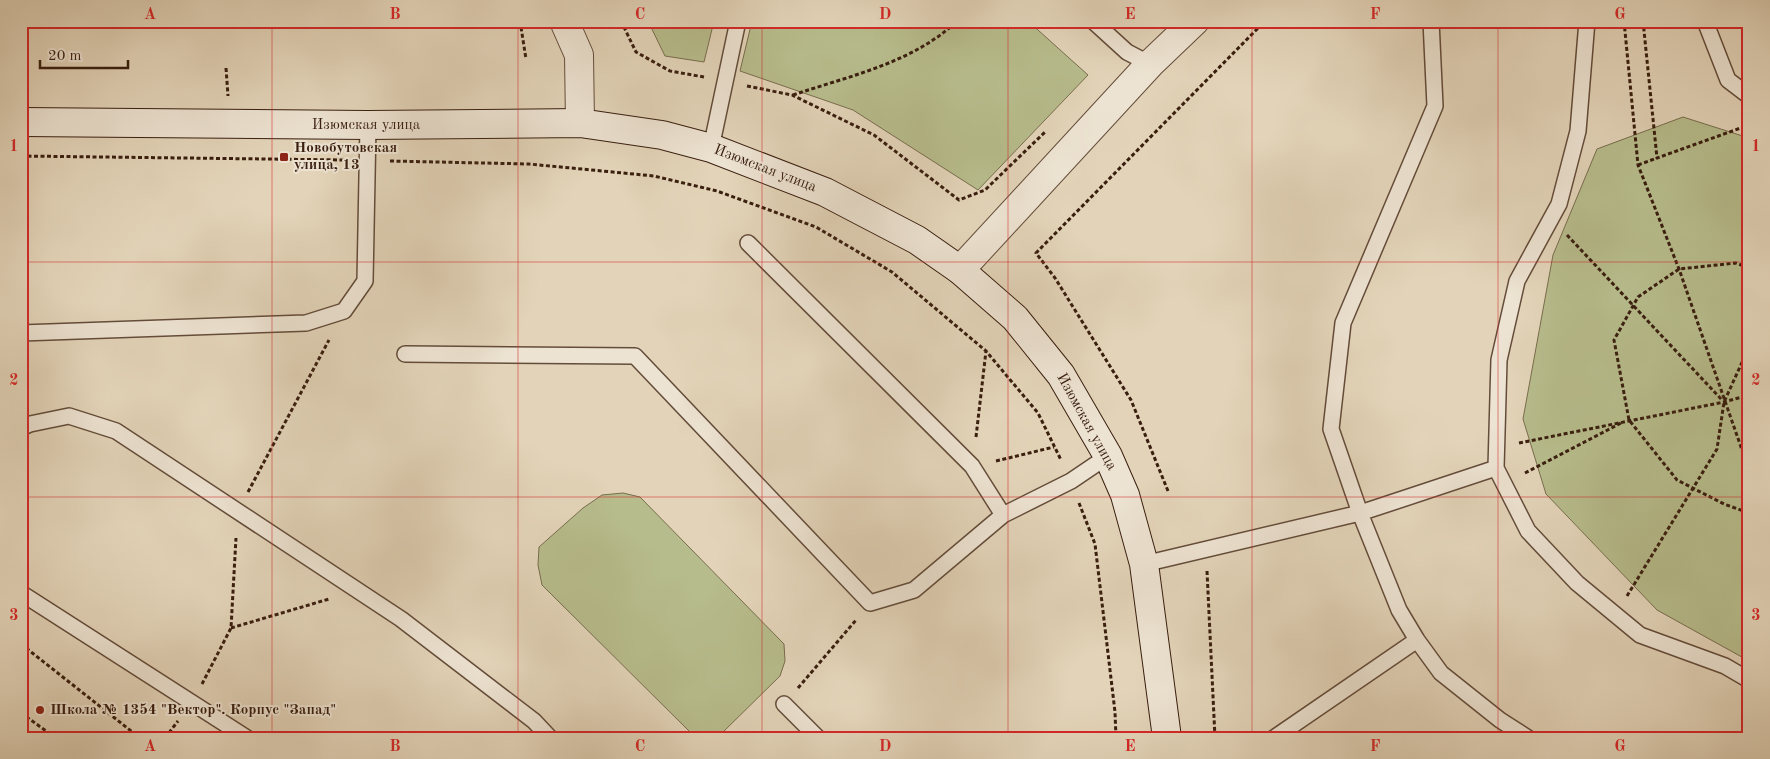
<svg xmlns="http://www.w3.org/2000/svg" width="1770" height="759" font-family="'Old Standard TT',serif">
	<rect width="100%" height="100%" fill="#e3d4b9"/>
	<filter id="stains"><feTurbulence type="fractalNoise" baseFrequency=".004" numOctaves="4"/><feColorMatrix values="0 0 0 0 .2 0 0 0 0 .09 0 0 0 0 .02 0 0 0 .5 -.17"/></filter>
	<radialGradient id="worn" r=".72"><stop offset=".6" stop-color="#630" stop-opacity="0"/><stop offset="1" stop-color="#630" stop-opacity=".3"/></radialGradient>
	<path fill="#b7bc8c" stroke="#786d4e" d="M648,21H714L704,62L665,56Z
		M752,21H1028L1088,75L978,190L853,110L740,71Z
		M1683,117L1749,138V661L1657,610L1546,494L1523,419L1553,255L1597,149Z
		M623,493L640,497L784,644L785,661L780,676L720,735L710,737L694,736L542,585L538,565L539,547L583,508L602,495Z"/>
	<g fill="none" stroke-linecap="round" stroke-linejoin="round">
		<defs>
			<path id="lane" d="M1093,21L1127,52L1150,64
				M1431,21L1435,106L1343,323L1331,429L1360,513L1399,610L1417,640L1441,673L1500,720L1528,738
				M1705,21L1728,80L1749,96
				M711,148L738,21
				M748,243L972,466L1003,515
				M21,333L306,323L344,311L365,281L368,125
				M405,354L635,356L870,603L914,590L1003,515L1071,481L1108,456
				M21,428L30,424L69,416L116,431L401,619L534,721L550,738
				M1496,468L1528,531L1577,583L1640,635L1725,666L1749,680
				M1144,564L1360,513L1496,468L1499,360L1517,281L1559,204L1578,131L1587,21
				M21,593L247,738
				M784,704L818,738
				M1274,738L1417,640"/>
			<path id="street" d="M564,21L579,55L580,123
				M960,270L1150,64L1195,21"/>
			<path id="secondary" d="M21,122L368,125L580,123L662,135L711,148L825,192L917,240L960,270L1015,318L1061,375L1108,456L1125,495L1144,564L1167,738"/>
		</defs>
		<use href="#lane" stroke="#644c3a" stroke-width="18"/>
		<use href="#street" stroke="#644c3a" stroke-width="30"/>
		<use href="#secondary" stroke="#391e0f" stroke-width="30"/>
		<path stroke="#391e0f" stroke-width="3" stroke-dasharray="4 2.5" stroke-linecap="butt" d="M520,21L526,59
			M621,21L636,52L670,71L704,77
			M1624,21L1638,165L1679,269L1749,470
			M1643,21L1657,158L1749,125
			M226,68L228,96
			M747,86L792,95L874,135L959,200L985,190L1045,132
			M793,95C849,76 913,63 957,21
			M21,156L347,160
			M390,161L529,164L654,176L717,191L816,227L892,272L986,351L1038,413L1061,460
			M1638,165L1657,158
			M1567,235L1722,400
			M1749,268L1736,263L1679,269L1638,297L1614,340L1629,420L1677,480L1724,504L1749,513
			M976,437L986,351
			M1519,443L1724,402L1749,395
			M996,461L1054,447
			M1525,473L1623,422
			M1168,491L1131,400L1055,278L1036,253L1265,21
			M248,492L329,340
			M1079,503L1095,544L1115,712L1116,738
			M1207,571L1215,738
			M1627,596L1717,449L1724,402L1749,347
			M231,628L329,599
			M21,644L140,738
			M202,684L231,628L236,538
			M798,688L856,620
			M21,713L56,738
			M165,738L178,721"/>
		<use href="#lane" stroke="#ede3d2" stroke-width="15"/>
		<use href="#street" stroke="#ede3d2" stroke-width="28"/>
		<use href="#secondary" stroke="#ede3d2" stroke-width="28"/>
	</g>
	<path fill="none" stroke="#d62828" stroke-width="1" stroke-opacity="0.55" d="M272,21V738M518,21V738M762,21V738M1008,21V738M1252,21V738M1498,21V738M21,262H1749M21,497H1749"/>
	<g fill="#8f2418" stroke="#ede3d2" stroke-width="2">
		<rect x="279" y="152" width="10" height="10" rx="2.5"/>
		<circle cx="40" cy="710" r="5"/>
	</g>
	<g text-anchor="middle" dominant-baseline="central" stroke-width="4" stroke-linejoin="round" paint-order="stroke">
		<g font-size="15" fill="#391e0f" stroke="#ede3d2">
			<text x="366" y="125">Изюмская улица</text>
			<text transform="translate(765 169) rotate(21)">Изюмская улица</text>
			<text transform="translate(1086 422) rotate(61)">Изюмская улица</text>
		</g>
		<g font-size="15" font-weight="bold" fill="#391e0f" stroke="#ede3d2" text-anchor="start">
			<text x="294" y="148">Новобутовская<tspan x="294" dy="17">улица, 13</tspan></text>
			<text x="50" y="710">Школа № 1354 "Вектор". Корпус "Запад"</text>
		</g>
	</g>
	<rect width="1770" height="759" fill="none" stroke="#e3d4b9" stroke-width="55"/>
	<path d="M40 60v8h88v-8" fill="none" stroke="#391e0f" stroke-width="2.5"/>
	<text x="48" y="60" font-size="15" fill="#391e0f" stroke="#ede3d2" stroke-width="4" paint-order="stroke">20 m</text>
	<rect x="28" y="28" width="1714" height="704" fill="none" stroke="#d62828" stroke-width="2"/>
	<g font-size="16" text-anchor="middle" font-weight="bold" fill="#d62828">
		<text x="150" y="19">A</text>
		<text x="395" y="19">B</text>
		<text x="640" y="19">C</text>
		<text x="885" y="19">D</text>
		<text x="1130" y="19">E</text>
		<text x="1375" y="19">F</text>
		<text x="1620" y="19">G</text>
		<text x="14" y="151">1</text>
		<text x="1756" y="151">1</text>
		<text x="14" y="385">2</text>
		<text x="1756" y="385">2</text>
		<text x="14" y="620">3</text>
		<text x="1756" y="620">3</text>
		<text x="150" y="751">A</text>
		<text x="395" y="751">B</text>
		<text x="640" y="751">C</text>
		<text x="885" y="751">D</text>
		<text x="1130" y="751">E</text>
		<text x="1375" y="751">F</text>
		<text x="1620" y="751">G</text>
	</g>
	<rect width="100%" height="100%" filter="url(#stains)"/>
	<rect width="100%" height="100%" fill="url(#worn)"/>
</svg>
